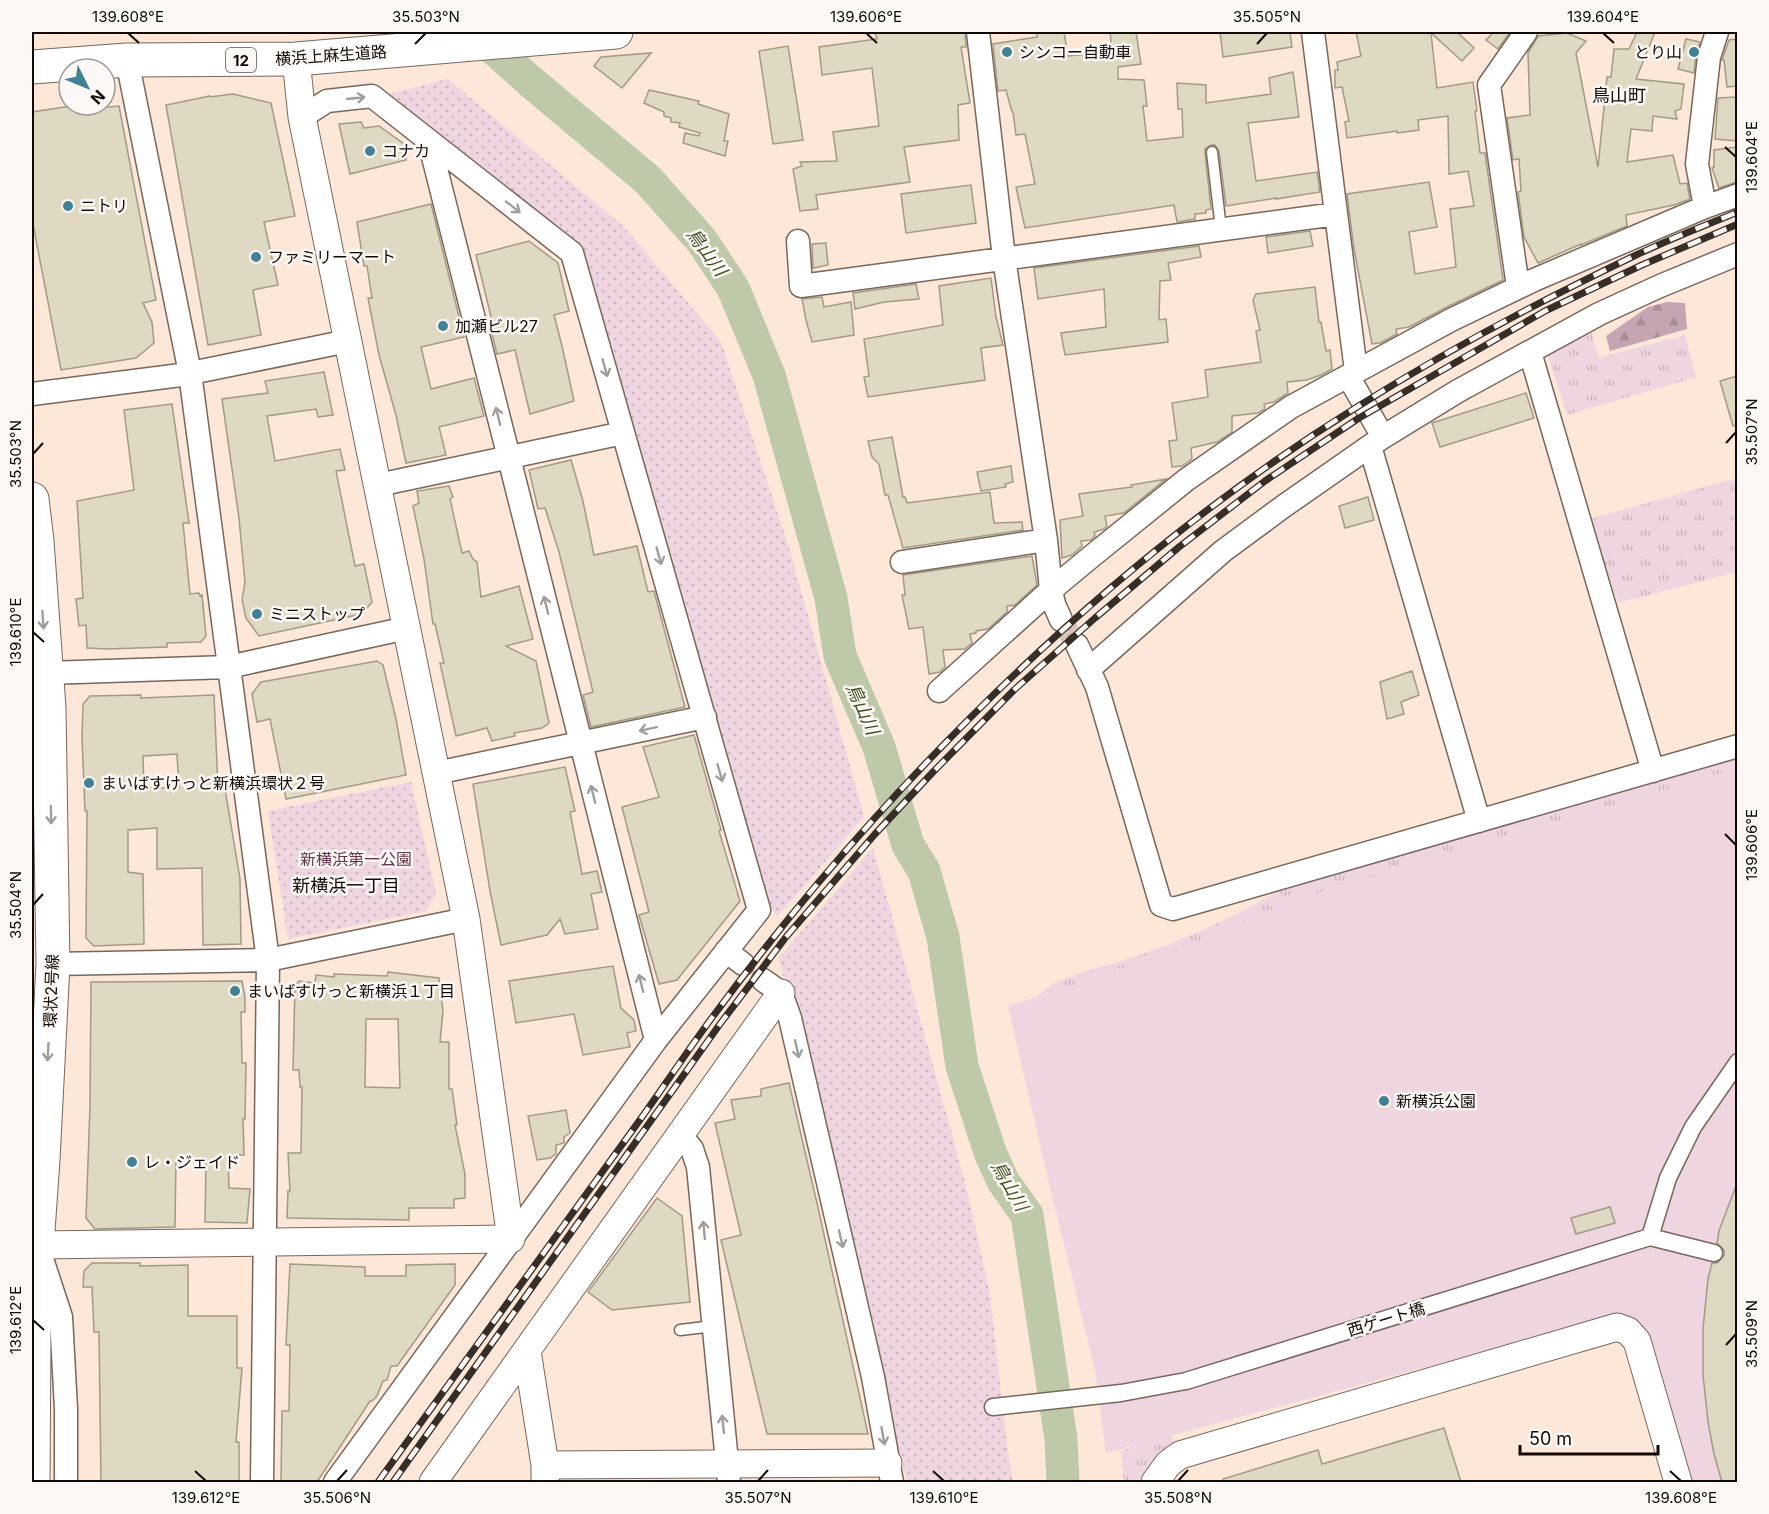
<svg xmlns="http://www.w3.org/2000/svg" width="1769" height="1514" font-family="Inter,'Noto Sans JP',sans-serif">
	<defs>
		<pattern id="grass-tufts" width="24" height="20" patternUnits="userSpaceOnUse" patternTransform="scale(1.5)"><rect width="24" height="20" fill="#eed5df"/><path d="M3 7l-1-3M5 7V3M7 7l1-3M15 17l-1-3M17 17v-4M19 17l1-3" fill="none" stroke="#cbb6be"/></pattern>
		<pattern id="forest-firs" width="22" height="20" patternUnits="userSpaceOnUse" patternTransform="scale(1.5)"><rect width="22" height="20" fill="#c6a5b2"/><path d="M5 1l3.5 6h-7zM16 11l3.5 6h-7z" fill="#a98d98"/></pattern>
		<pattern id="park-dots" width="8" height="8" patternUnits="userSpaceOnUse" patternTransform="scale(1.5)"><rect width="8" height="8" fill="#eed5df"/><path d="M2 2h.1M6 6h.1" fill="none" stroke="#cbb6be" stroke-width="1.8" stroke-linecap="round"/></pattern>
	</defs>
	<rect width="100%" height="100%" fill="#fce7d9"/>
	<path fill="url(#grass-tufts)" d="M1591,331L1599,358L1685,335L1696,377L1567,415L1548,355Z
		M1737,478V572L1618,603L1590,519Z
		M1737,755V793L1034,1000C1055,974 1104,968 1134,957C1184,940 1240,915 1284,887Z
		M1165,1416L1174,1445L1148,1467L1141,1482H1124L1121,1451L1130,1448L1129,1424Z"/>
	<path fill="url(#forest-firs)" d="M1667,302L1685,303L1687,329L1610,351L1606,336L1648,307Z"/>
	<path fill="url(#park-dots)" d="M448,79L624,227L721,342L790,551L864,817L777,917L763,896L578,244L390,94Z
		M411,782L436,894L426,911L288,939L268,811Z
		M873,848L965,1182L990,1294L1006,1438L1013,1482H907L779,958Z"/>
	<path fill="#eed5df" d="M1737,768V1482H1689L1636,1322L1630,1317L1597,1321L1106,1453L1095,1370L1052,1196L1008,1006L1190,946L1288,902Z"/>
	<g fill="none" stroke-linecap="round" stroke-linejoin="round">
		<path stroke="#bec9aa" stroke-width="33" d="M475,32L531,82L648,180L702,241L733,288L769,375L831,598L840,656L879,747L908,845L924,871L943,937L962,1066L990,1152L1003,1181L1027,1215L1061,1439L1063,1482"/>
	</g>
	<path fill="#dfd8c2" stroke="#a19a86" stroke-width="1.5" fill-rule="evenodd" d="M888,32L965,33L966,47H961L970,103L958,105L959,140L904,147L910,182L816,195L818,209L800,211L793,169L802,166L800,162L837,161L833,132L879,126L872,68L822,75L819,47L877,39L875,33Z
		M1037,32H1064L1068,56L1112,52L1110,32H1136L1141,64L1118,67V79L1144,80L1147,106H1143L1147,141L1183,137L1182,109H1178L1177,83L1206,85V103L1271,94L1269,78L1293,72L1299,117L1248,123L1256,181L1317,172L1320,192L1276,199V198L1226,206L1219,151L1215,145H1211L1205,149V153L1211,209L1206,210V213L1195,214V219L1177,222L1174,205L1025,228L1016,187L1035,184L1025,134L1016,135L1013,112H1012L1006,90L998,91L993,44L1037,37Z
		M1220,32H1290L1292,47L1223,57Z
		M1356,32H1457L1474,48L1462,61L1431,33L1437,88L1473,82L1477,111H1475L1480,153H1485L1503,280L1449,306L1409,327L1396,329L1397,334L1380,343L1372,344L1354,249L1347,194L1429,182L1437,227L1409,232L1415,274L1456,267L1450,209L1474,206L1468,171L1449,174L1448,116L1418,120L1419,130L1397,133V131L1347,138L1345,122L1349,121L1342,87L1335,88V70H1338L1337,62L1361,56Z
		M1494,32H1510L1498,49L1486,40Z
		M1637,32H1655L1636,79L1684,84L1681,109L1675,111L1677,119L1653,116L1652,131L1631,129L1627,162L1673,155L1680,184L1687,183L1690,199L1674,205L1626,215L1627,226L1581,245V244L1538,263L1524,237L1518,192L1521,191L1519,159L1513,160L1507,118L1530,115L1528,53L1538,36L1567,33L1586,41L1576,53L1598,167L1607,77H1611L1614,49H1629Z
		M1686,39L1700,42L1696,55L1694,73L1678,69Z
		M1737,39V86L1727,87L1724,60H1722L1729,40Z
		M788,46L803,140L773,144L759,51Z
		M651,53L622,88L594,66L601,57Z
		M649,90L699,101L698,104L729,114L724,141H728L725,156L683,143L685,133L699,136L700,133L679,127L680,123L671,122V118L664,116V112L644,103Z
		M233,94L271,103L295,216L264,222L278,285L253,290L261,335L208,345L166,105L210,96V97Z
		M1737,97V141L1715,139L1718,98Z
		M78,105H88L89,109L119,106L156,300L143,303L152,322L154,343L136,358L61,370L32,219V112Z
		M361,122L364,128L379,126L404,144L406,160L350,174L339,124Z
		M1737,147V182L1719,188L1712,168L1714,167V150Z
		M971,185L976,223L906,233L901,194Z
		M431,204L464,337L421,347L431,389L474,378L484,416L439,427L446,455L406,463L396,415L379,355L368,298H372L367,266H364L357,222Z
		M1310,231L1313,246L1268,253L1266,237Z
		M529,241L558,263L569,311L554,315L562,346L574,401L530,414L515,350L497,354L492,334L495,333L476,255Z
		M826,243L828,265L813,268L812,244Z
		M1199,246L1201,257L1168,263L1171,280L1160,281L1159,320L1166,319L1168,342L1065,355L1061,333L1106,327L1104,289L1038,299L1034,268Z
		M991,278L996,317L1003,345L981,348L985,380L868,397L864,377L869,376L864,339L943,325L939,286Z
		M916,284L919,299L884,302L855,309L853,293Z
		M1315,287L1319,322H1321L1326,351L1330,350L1332,369L1321,375L1307,380L1287,382L1288,393L1274,402L1264,404L1265,409L1258,413L1232,416V432L1217,442L1191,448L1192,459L1182,466L1172,467L1169,441L1177,440L1172,403L1208,397L1205,370L1261,362L1256,331L1260,330L1253,300L1256,294Z
		M822,297L824,307L851,302L854,335L812,342L806,320L802,299Z
		M324,372L333,415L318,417L316,409L267,416L275,461L340,449L345,470L336,471L355,566L364,564L372,602L362,614L259,636L246,618L242,600L245,582L239,518L222,399L268,393L265,381Z
		M1737,376V425L1733,426L1720,381Z
		M1526,393L1534,418L1440,447L1432,423Z
		M172,404L189,523H183L190,594L199,593L200,596L202,595L206,636L201,642L167,643V647L108,649L87,648L86,625L79,626L76,599L83,598L77,501L134,490L124,410Z
		M892,437L903,497H905L907,503L990,492L994,523L1022,522L1023,530L903,548L888,495H885L879,464L872,457L868,441Z
		M571,460L583,501L594,555L637,546L648,592L654,591L685,707L591,727L583,695L593,692L559,552L545,508L538,509L529,470Z
		M1011,466L1013,482L1005,484L1006,487L981,491L977,472Z
		M1166,479L1124,513L1105,516L1107,526L1104,529L1094,532L1095,536L1091,540L1081,541L1082,546L1072,555L1062,558L1060,520L1083,516L1079,494L1132,487L1131,485Z
		M449,486L453,497L450,499L462,553L469,551L473,559L477,562L481,597L519,586L533,639L506,646L536,661L549,723L542,728L514,733L515,736L492,741L487,728L456,736L440,663H444L435,624H433L424,559L413,506L419,503L417,491Z
		M1368,497L1374,520L1345,528L1339,506Z
		M1032,556L1037,585L1015,605L1007,606V612L988,629L976,631V633L970,634L972,643L965,649L943,650L945,667L940,672L929,674L923,627L909,629L902,595H905L903,575Z
		M377,661L383,665L396,719L406,775L286,799L270,719L257,722L252,694L261,682Z
		M1412,671L1419,695L1401,702L1404,714L1387,719L1380,682Z
		M141,695V698L214,695L218,789H225L240,879L241,944L203,945L202,868L157,869V828L128,830V872L143,874L144,944L94,946L86,938L87,811H85L82,738L83,704L90,696ZM177,754L179,788H144L143,756Z
		M694,735L721,830L719,831L740,901L677,980L659,984L639,915L649,912L622,807L659,797L643,747Z
		M565,767L575,811L570,812L582,874L597,871L602,892L591,894L598,929L565,934L560,919L547,935L501,945L490,891L473,784Z
		M613,966L621,1008L634,1020L636,1031L627,1033L630,1047L583,1055L574,1014L516,1023L509,981Z
		M388,972L439,978L443,1011L440,1042H449V1089H452L457,1125H455L465,1174V1198L454,1199V1208H409V1220L287,1218L288,1191H290L288,1153H301L302,1087H300L299,1070H293L295,986L299,981L315,983L316,975L334,977V974L387,976ZM366,1019H398L400,1088L365,1087Z
		M242,981L245,997V1012H241L242,1063H246L245,1119H243L244,1155H228L229,1188L250,1189L247,1223L205,1222L206,1161L176,1160L175,1227L95,1229L86,1218L90,1106L91,982Z
		M789,1083L819,1212L868,1434H767L721,1240L741,1235L715,1123L735,1119L731,1100L761,1096V1089Z
		M566,1110L570,1133L564,1137V1143L556,1145V1154L550,1158L537,1160L528,1116Z
		M1736,1186H1737V1482H1722L1714,1454L1708,1422L1703,1375V1329L1708,1279L1712,1263H1717L1724,1256V1250L1717,1243L1719,1231Z
		M657,1198L682,1216L690,1302L612,1310L588,1292Z
		M1610,1207L1615,1223L1576,1234L1571,1218Z
		M92,1263H140V1266L188,1265V1316H237V1368H242L236,1442H239V1482H101L99,1332H94L92,1287H83L84,1271Z
		M290,1264L365,1267V1276H406V1265L455,1264V1285L397,1366H391L387,1380L383,1381L377,1396L372,1401H370L317,1482H281L282,1411H289L290,1345H286Z
		M1444,1428L1461,1482H1223V1479L1318,1450L1322,1464Z"/>
	<g fill="none" stroke-linecap="round" stroke-linejoin="round">
		<path stroke="#d9c6b9" stroke-width="22" stroke-dasharray="22 11" stroke-linecap="butt" d="M1061,620L1077,645"/>
		<defs>
			<path id="service" d="M1212,152L1221,229
				M680,1330L714,1326"/>
			<path id="pedestrian" d="M1714,1253L1650,1237L1668,1178L1693,1127L1738,1062
				M993,1407L1121,1393L1186,1381L1650,1237"/>
			<path id="minor" d="M978,32L1004,258L1046,540L1051,590L1054,604L1061,620
				M1313,32L1356,371
				M127,60L190,373L268,960L262,1482
				M302,117L327,101L372,96L572,253L759,910L656,1040L335,1482
				M429,141L656,1040
				M1705,207L1697,164L1709,57L1717,32
				M798,241L801,286L1336,214
				M1518,287L1489,85L1526,32
				M1530,352L1653,771
				M1348,376L1383,437
				M32,394L181,375L348,341
				M1370,446L1479,821
				M378,485L623,433
				M902,562L1046,540
				M1077,645L1097,687L1161,905L1173,909L1738,746
				M1088,670L1223,551L1284,506L1383,437L1458,391L1599,314L1660,286L1738,254
				M47,673L228,667L407,628
				M939,691L1051,590L1092,556L1186,480L1291,407L1451,320L1534,280L1705,207L1738,195
				M436,773L705,717
				M726,951L743,964
				M53,964L268,960L466,919
				M763,980L781,993L790,1018L873,1377L892,1482
				M681,1135L692,1149L698,1167L729,1482
				M43,1262L61,1317L66,1409V1482"/>
			<path id="tertiary" d="M37,1245L511,1239L466,919L302,117L296,59
				M527,1351L545,1465V1481
				M545,1465L888,1463
				M433,1482L781,993
				M1155,1482L1168,1464L1180,1455L1617,1327L1628,1331L1637,1341L1678,1482"/>
			<path id="primary" d="M32,67L127,60L296,59L616,32
				M32,499L37,541L49,708L53,964L43,1160L37,1245L34,1336L33,1482"/>
		</defs>
		<use href="#service" stroke="#78675a" stroke-width="13"/>
		<use href="#pedestrian" stroke="#78675a" stroke-width="19"/>
		<use href="#minor" stroke="#78675a" stroke-width="25"/>
		<use href="#tertiary" stroke="#78675a" stroke-width="29"/>
		<use href="#primary" stroke="#78675a" stroke-width="35"/>
		<use href="#service" stroke="#fff" stroke-width="10"/>
		<use href="#pedestrian" stroke="#fff" stroke-width="16"/>
		<use href="#minor" stroke="#fff" stroke-width="22"/>
		<use href="#tertiary" stroke="#fff" stroke-width="27"/>
		<use href="#primary" stroke="#fff" stroke-width="33"/>
		<defs>
			<path id="rail" d="M378,1482C461,1367 545,1251 629,1135C657,1097 683,1057 711,1019C762,950 816,883 873,820C1014,664 1178,518 1357,407C1446,351 1538,302 1632,257C1667,240 1703,226 1738,212
				M393,1482L720,1024L786,937L875,834L933,772L1014,690L1095,618L1179,547L1265,481L1359,418L1545,311L1642,265L1738,224"/>
		</defs>
		<use href="#rail" stroke="#362d27" stroke-width="7"/>
		<use href="#rail" stroke="#fcf8f5" stroke-width="4.5" stroke-dasharray="14" stroke-linecap="butt"/>
	</g>
	<defs><path id="oneway-shaft" d="M-6 0H5M1.5-3L5.5 0L1.5 3" fill="none" stroke-width="1.6" stroke-linecap="round" stroke-linejoin="round" transform="scale(1.5)"/></defs>
	<g stroke="#a09d9b">
		<use href="#oneway-shaft" transform="translate(356 98) rotate(-6)"/>
		<use href="#oneway-shaft" transform="translate(513 207) rotate(38)"/>
		<use href="#oneway-shaft" transform="translate(605 368) rotate(74)"/>
		<use href="#oneway-shaft" transform="translate(498 416) rotate(-104)"/>
		<use href="#oneway-shaft" transform="translate(659 556) rotate(74)"/>
		<use href="#oneway-shaft" transform="translate(546 605) rotate(-104)"/>
		<use href="#oneway-shaft" transform="translate(43 620) rotate(86)"/>
		<use href="#oneway-shaft" transform="translate(648 729) rotate(168)"/>
		<use href="#oneway-shaft" transform="translate(720 773) rotate(74)"/>
		<use href="#oneway-shaft" transform="translate(593 794) rotate(-104)"/>
		<use href="#oneway-shaft" transform="translate(51 815) rotate(89)"/>
		<use href="#oneway-shaft" transform="translate(641 983) rotate(-104)"/>
		<use href="#oneway-shaft" transform="translate(797 1049) rotate(77)"/>
		<use href="#oneway-shaft" transform="translate(48 1052) rotate(93)"/>
		<use href="#oneway-shaft" transform="translate(704 1230) rotate(-96)"/>
		<use href="#oneway-shaft" transform="translate(841 1239) rotate(77)"/>
		<use href="#oneway-shaft" transform="translate(723 1424) rotate(-96)"/>
		<use href="#oneway-shaft" transform="translate(883 1436) rotate(80)"/>
	</g>
	<path fill="none" stroke="#110a06" stroke-width="2" d="M128,33L139,43M866,33L877,43M1603,33L1614,43M415,44L426,33M1257,44L1267,33M1725,147L1736,157M1726,443L1736,432M33,454L43,443M33,632L44,642M1725,834L1736,845M33,905L43,894M33,1320L44,1330M1726,1345L1736,1334M195,1471L206,1481M933,1471L944,1481M1670,1471L1681,1481M337,1481L347,1470M758,1481L768,1470M1178,1481L1188,1470"/>
	<g fill="#428095" stroke="#fcf8f5" stroke-width="2">
		<circle cx="1007" cy="52" r="6"/>
		<circle cx="1694" cy="52" r="6"/>
		<circle cx="370" cy="151" r="6"/>
		<circle cx="68" cy="206" r="6"/>
		<circle cx="256" cy="257" r="6"/>
		<circle cx="443" cy="326" r="6"/>
		<circle cx="257" cy="614" r="6"/>
		<circle cx="89" cy="783" r="6"/>
		<circle cx="235" cy="991" r="6"/>
		<circle cx="1384" cy="1101" r="6"/>
		<circle cx="132" cy="1162" r="6"/>
	</g>
	<g text-anchor="middle" dominant-baseline="central" stroke-width="5" stroke-linejoin="round" paint-order="stroke">
		<rect fill="#fcf8f5" stroke="#58514e" stroke-width="1.5" x="226" y="48" width="30" height="24" rx="4.5"/>
		<g font-size="15" font-weight="bold" fill="#110a06">
			<text x="241" y="60">12</text>
		</g>
		<g font-size="16" fill="#110a06" stroke="#fcf8f5" text-anchor="start">
			<text x="1019" y="52">シンコー自動車</text>
			<text x="1682" y="52" text-anchor="end">とり山</text>
			<text x="382" y="151">コナカ</text>
			<text x="80" y="206">ニトリ</text>
			<text x="268" y="257">ファミリーマート</text>
			<text x="455" y="326">加瀬ビル27</text>
			<text x="269" y="614">ミニストップ</text>
			<text x="101" y="783">まいばすけっと新横浜環状２号</text>
			<text x="247" y="991">まいばすけっと新横浜１丁目</text>
			<text x="1396" y="1101">新横浜公園</text>
			<text x="144" y="1162">レ・ジェイド</text>
		</g>
		<g font-size="16" fill="#110a06" stroke="#fcf8f5">
			<text transform="translate(331 55) rotate(-4)">横浜上麻生道路</text>
			<text transform="translate(51 991) rotate(-88)">環状2号線</text>
			<text transform="translate(1386 1319) rotate(-17)">西ゲート橋</text>
		</g>
		<g font-size="16" fill="#63344a" stroke="#fcf8f5">
			<text x="356" y="859">新横浜第一公園</text>
		</g>
		<g font-size="18" fill="#110a06" stroke="#fcf8f5">
			<text x="1619" y="95">鳥山町</text>
			<text x="346" y="885">新横浜一丁目</text>
		</g>
		<g font-size="18" font-style="italic" fill="#3e4d1d" stroke="#fcf8f5">
			<text transform="translate(707 252) rotate(54)">鳥山川</text>
			<text transform="translate(863 709) rotate(66)">鳥山川</text>
			<text transform="translate(1010 1186) rotate(60)">鳥山川</text>
		</g>
	</g>
	<rect width="1769" height="1514" fill="none" stroke="#fcf8f5" stroke-width="66"/>
	<g transform="translate(87 87) rotate(133)"><circle r="28" fill="#fcf8f5" stroke="#9e9995" stroke-width="1.5"/>
	<path d="M0-4.5L10 22L0 15L-10 22Z" fill="#428095"/>
	<text y="-9" font-size="16" font-weight="bold" text-anchor="middle" fill="#110a06">N</text>
	</g>
	<path d="M1520 1445v9h138v-9" fill="none" stroke="#110a06" stroke-width="3"/>
	<text x="1529" y="1445" font-size="18" fill="#110a06" stroke="#fcf8f5" stroke-width="4.5" paint-order="stroke">50 m</text>
	<rect x="33" y="33" width="1703" height="1448" fill="none" stroke="#110a06" stroke-width="2"/>
	<g font-size="15" text-anchor="middle" fill="#110a06">
		<text x="128" y="22">139.608°E</text>
		<text x="426" y="22">35.503°N</text>
		<text x="866" y="22">139.606°E</text>
		<text x="1267" y="22">35.505°N</text>
		<text x="1603" y="22">139.604°E</text>
		<text transform="translate(1752 157) rotate(-90)" y="5">139.604°E</text>
		<text transform="translate(1752 432) rotate(-90)" y="5">35.507°N</text>
		<text transform="translate(16 454) rotate(-90)" y="5">35.503°N</text>
		<text transform="translate(16 632) rotate(-90)" y="5">139.610°E</text>
		<text transform="translate(1752 845) rotate(-90)" y="5">139.606°E</text>
		<text transform="translate(16 905) rotate(-90)" y="5">35.504°N</text>
		<text transform="translate(16 1320) rotate(-90)" y="5">139.612°E</text>
		<text transform="translate(1752 1334) rotate(-90)" y="5">35.509°N</text>
		<text x="206" y="1503">139.612°E</text>
		<text x="337" y="1503">35.506°N</text>
		<text x="758" y="1503">35.507°N</text>
		<text x="944" y="1503">139.610°E</text>
		<text x="1178" y="1503">35.508°N</text>
		<text x="1681" y="1503">139.608°E</text>
	</g>
</svg>
